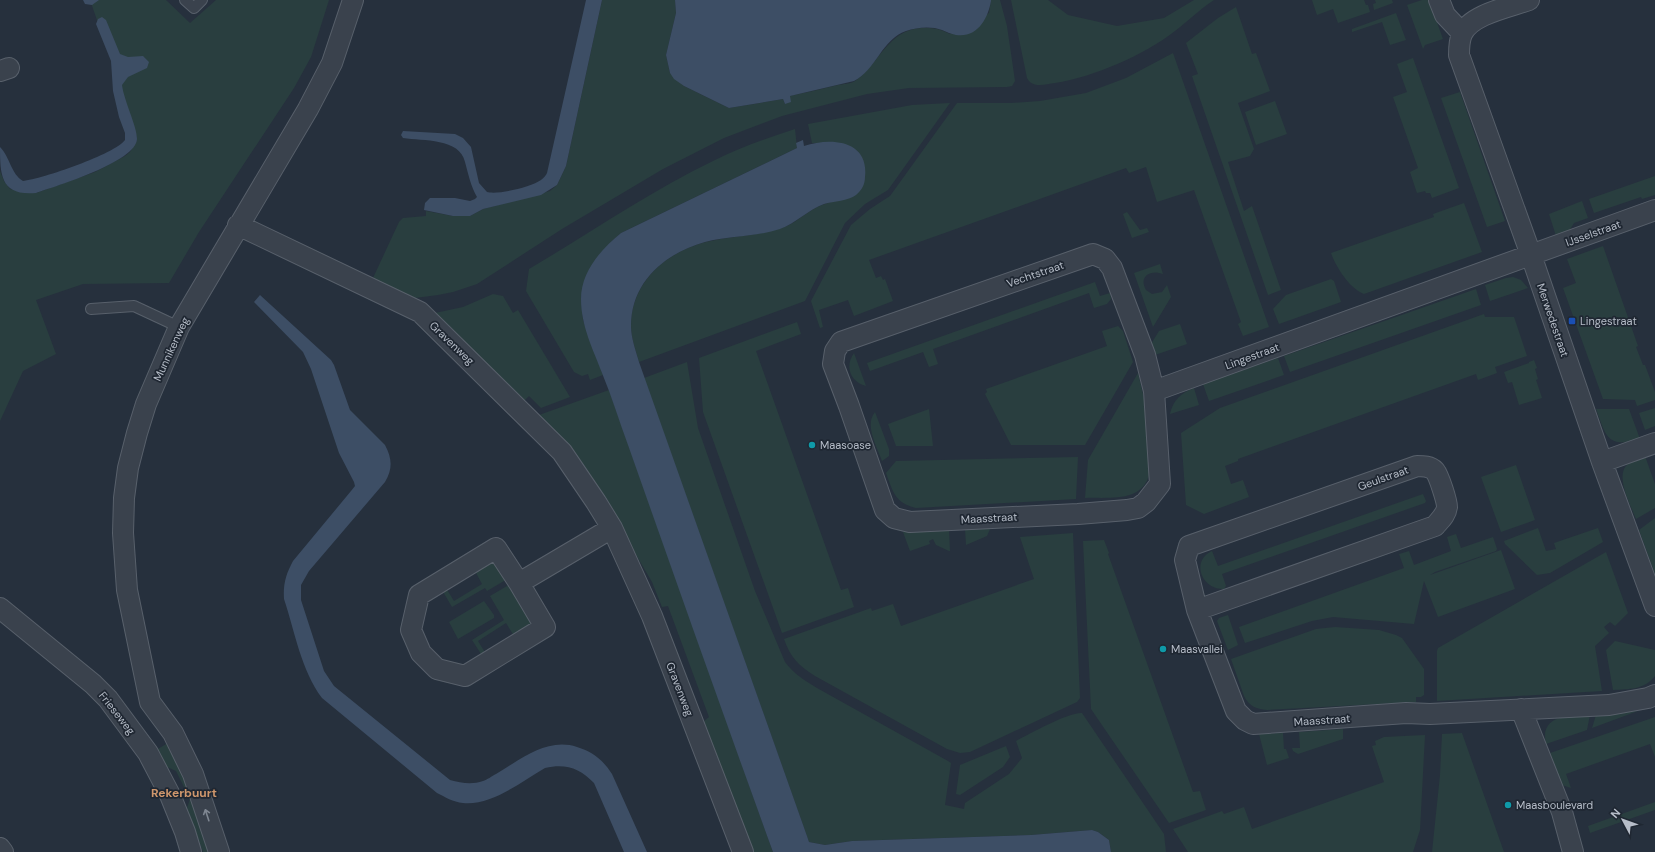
<svg xmlns="http://www.w3.org/2000/svg" width="1655" height="852" font-family="'DM Sans',sans-serif">
	<rect width="100%" height="100%" fill="#26303d"/>
	<path fill="#293e3f" d="M90,0H166L190,23L216,0H329L311,57L294,88L199,232L169,283L83,284L36,300L56,354L23,371L0,421V171L4,181L10,189L36,193L95,172L125,156L130,152L137,140L127,106Z
		M602,0H675L676,13L666,55L670,73L684,86L729,108L783,99L785,104L789,96C805,93 821,89 838,85C843,84 851,84 855,81C879,64 888,30 921,28C932,27 940,29 950,34L989,13L991,0H1000L1007,26L1015,81L1012,86L1007,87L909,88L867,94L782,116L724,138L663,169L562,229L477,284L453,292L438,295L415,298L409,297L373,278L399,222L403,218L426,216V211L453,216H470L483,209L550,191L557,185L566,166Z
		M1011,0H1048L1068,15L1117,26L1164,18L1194,0H1214C1200,9 1188,21 1175,31C1144,55 1094,77 1055,83C1045,84 1033,89 1027,78Z
		M1312,0H1364L1366,5H1368L1370,12L1338,23L1333,9L1317,15Z
		M1375,0H1392L1393,3L1374,10L1373,4L1376,3Z
		M1422,0H1429L1443,39L1425,45L1423,49L1407,5Z
		M1236,7L1252,54L1256,53L1270,91L1238,103L1254,149L1250,156L1228,162L1244,211L1252,206L1281,290L1268,295L1192,76L1198,74L1186,43L1218,18Z
		M1396,13L1406,40L1390,45L1382,22L1352,32V29Z
		M1173,53L1269,327L1243,336L1238,324L1241,322L1194,190L1157,202L1146,167L1129,173L1126,168L869,260L876,278L881,276L883,280L885,279L893,301L854,316L848,300L819,310L823,327L820,328L811,301L851,225L870,209L890,196L957,103H1011L1040,101L1086,93L1126,78Z
		M1413,58L1459,188L1432,198L1430,193H1426L1425,191L1417,193L1410,172L1418,168L1393,97L1407,92L1397,64Z
		M1460,92L1505,221L1487,227L1441,98Z
		M1275,101L1287,134L1256,145L1245,112Z
		M950,103L888,190L865,204L845,223L805,301L639,362C636,351 631,338 631,326C631,282 666,252 706,242C730,236 754,236 778,229C792,226 800,217 812,210C823,203 837,200 850,198L842,143H812L808,124L912,105Z
		M795,129L797,148L621,233L612,241L581,297L583,320L603,375L590,380L588,374L582,376L574,372L526,291L529,269C590,233 649,192 713,161C739,148 767,138 795,129Z
		M1655,176V195L1642,199L1641,197L1594,213L1589,199Z
		M1582,201L1588,218L1574,223L1569,231L1556,236L1549,214Z
		M1464,203L1482,252L1364,294C1349,288 1336,267 1331,253L1434,217L1433,214Z
		M1127,212L1140,230L1147,228L1149,232L1132,238L1123,214Z
		M1603,246L1638,346L1636,347L1643,365H1645L1655,392V400L1637,406L1635,400L1603,399L1563,288L1576,283L1567,259Z
		M1160,264L1163,274C1151,269 1138,276 1146,290L1152,294L1162,292L1167,285L1171,297L1153,327L1134,273Z
		M1513,277L1521,280L1528,288L1490,301L1485,285L1506,278Z
		M1331,279L1334,281L1341,302L1279,324L1273,309L1286,295Z
		M1095,282L1100,296L1110,293L1111,299L1107,304L1094,308L1089,293L933,349L938,364L929,367L923,352L870,371L867,363Z
		M1476,289L1481,305L1290,372L1284,356Z
		M493,294L503,296L513,313L518,310L570,397L541,408L529,396L524,401L435,313L463,307Z
		M1484,314L1485,317H1514L1527,356L1495,367L1497,373L1478,380L1476,374L1238,459V461L1225,466L1231,484L1243,480L1249,497L1204,514L1186,505L1181,433L1220,408Z
		M797,322L801,334L756,351L841,590L848,588L854,607L782,633L703,412L699,358Z
		M1180,324L1187,344L1155,355L1151,344L1159,331Z
		M1118,326L1123,331L1133,362L1085,445H1011L985,394L987,392L986,389L1107,346L1102,331Z
		M854,353L866,386C851,382 844,367 854,353Z
		M1278,358L1284,375L1209,401L1203,384Z
		M1534,360L1537,368L1535,369L1538,379L1536,380L1542,398L1519,405L1512,382L1508,383L1504,372L1529,363V362Z
		M687,362L698,428L755,591L785,662C794,674 804,680 817,688L948,761L951,763L945,805L964,809L965,803L1009,774L1022,758L1016,741C1029,734 1069,712 1082,713L1164,834L1166,852H1111L1109,840L1098,832L1092,830L1031,835L852,841L825,845L809,842L644,378Z
		M1138,373L1144,398L1150,472C1143,503 1111,497 1085,498L1088,460Z
		M1194,388L1199,405L1170,414C1173,400 1181,393 1194,388Z
		M609,390L773,852H753L704,721L709,717L668,606L662,607L652,582L576,453L539,415Z
		M1655,408V426L1645,430L1639,413Z
		M929,409L933,446H896L888,424Z
		M1596,409H1629L1640,439C1607,449 1606,436 1596,409Z
		M875,412L889,449V456L882,461C877,447 864,425 875,412Z
		M1645,456L1655,484V508L1636,519C1631,506 1614,475 1628,464C1632,460 1640,458 1645,456Z
		M1078,457L1076,499L916,508C895,503 893,492 886,473L896,461Z
		M1516,465L1535,520L1501,532L1481,477Z
		M1423,494L1426,501L1425,503L1222,574L1226,586L1224,589C1202,590 1190,561 1212,551L1218,566Z
		M1655,518V574L1639,530Z
		M991,527L987,536L966,545L965,529Z
		M1538,528L1546,551L1556,549L1554,543L1598,528L1603,542L1550,573L1537,575L1505,544L1504,541Z
		M949,529L950,551H949L936,545L933,539L929,541L930,544L910,551L903,532Z
		M1073,533L1080,698L1077,702L970,752L960,753L947,749L815,676C799,666 790,657 784,639L871,608L872,611L893,604L901,626L1034,579L1020,537Z
		M1456,534L1461,548L1493,537L1497,549L1496,551L1435,572L1430,575L1501,550L1515,589L1438,617L1424,581L1414,624L1333,617L1312,621L1245,643L1239,627L1404,568L1399,554L1409,551L1414,565L1451,551L1447,537Z
		M1104,540L1109,553L1108,554L1193,792L1200,791L1206,810L1169,823L1091,709L1083,541Z
		M1606,552L1628,613L1615,626L1610,622L1604,627L1609,633L1595,646L1602,691L1437,701V651L1438,648Z
		M491,559L509,578L487,591L485,588L452,607L442,590L446,588L454,601L482,584L475,571Z
		M512,583L534,624L514,636L506,623L478,641L486,654L483,657L472,640L504,620L490,596Z
		M484,601L494,615V618L458,639L449,622Z
		M1228,615L1238,645L1228,650L1217,621L1219,618Z
		M1335,627L1379,630L1396,635L1402,638L1424,669V695L1421,697H1416V702L1267,710C1256,709 1249,706 1244,696L1231,659L1316,629Z
		M1615,641L1655,650V676C1644,690 1629,689 1613,690L1606,650Z
		M1638,711L1592,728L1596,715Z
		M1590,715L1587,730L1546,744C1539,714 1570,716 1590,715Z
		M1655,717V757L1650,744L1566,774L1571,788L1562,785L1550,753Z
		M1343,729V739L1298,754L1293,751L1292,748H1300L1299,732Z
		M1283,733L1284,749H1286L1289,758L1267,765L1259,734Z
		M1462,733L1504,852H1432L1440,775L1442,734Z
		M1425,735L1420,830L1413,852H1188L1173,829L1222,811L1224,814L1244,807L1252,829L1384,782L1372,746L1376,745L1375,741L1384,737Z
		M168,743L173,751L213,852H203L187,808L190,799L176,771L167,767L156,750Z
		M1006,746L1010,757L1003,767L960,795L956,794L960,765Z
		M1655,802V810L1590,833L1588,826Z"/>
	<path fill="#3d4e65" d="M83,0H99L92,5L85,4Z
		M586,0H602L566,166L557,185L541,195L483,209L470,216H453L424,210L425,203L430,198H455L470,201L475,199L477,197C471,187 468,173 465,162C460,138 423,141 403,138L401,135L403,131L455,134L463,138L471,147L479,183L487,192C498,195 531,187 541,180C544,178 546,175 547,173Z
		M675,0H991V1C988,18 978,38 956,35C951,34 947,32 942,30C932,26 917,27 906,31C882,39 876,70 854,81L790,96L791,102L785,104L783,99L729,108L684,86L674,79L670,73L666,55L676,13Z
		M102,17L106,20L120,54L128,57L143,56L149,62L147,68L128,77L122,85C124,101 137,126 137,139C136,162 56,186 36,193C1,196 0,176 0,147C10,157 11,174 23,181C42,179 115,154 125,140V133L119,117L113,91L111,61L96,24L98,19Z
		M803,140L804,146C831,137 869,140 865,177C865,184 862,190 856,195C848,201 834,201 824,204C808,210 796,223 780,229C756,237 729,236 705,242C665,253 631,282 631,326C631,338 636,351 639,362L807,836L809,842L825,845L852,841L1031,835L1092,830L1098,832L1109,840L1111,852H773C724,717 676,581 628,445C619,421 612,397 602,373C593,349 581,326 581,299C581,272 601,249 621,233L797,148L796,143Z
		M260,295L331,360L334,365L350,410L385,445C392,458 393,469 385,482L309,571L301,585V600L324,671L334,686L450,780C461,783 472,785 483,781C487,780 492,776 496,774C520,760 547,737 577,747C593,752 603,760 612,774L647,852H624L594,783C580,768 565,763 545,768C521,782 491,806 463,803C453,802 445,797 437,793L322,698C301,670 295,632 284,599C283,584 286,574 293,561L351,491L355,486L354,482L339,453L311,369L303,352L254,302Z"/>
	<g fill="none" stroke-linecap="round" stroke-linejoin="round">
		<defs>
			<path id="service" d="M185,0L194,8L202,0
				M91,309L134,306L179,327"/>
			<path id="minor" d="M1439,0L1445,15L1462,33
				M1529,0C1510,7 1471,14 1462,34C1459,41 1459,48 1459,55L1531,255L1602,462L1655,606
				M0,71L9,68
				M238,225L420,312L562,452L596,502L612,528L652,616L743,852
				M1093,254L1105,259L1112,268L1145,355L1154,391L1160,484L1146,502L1138,508L1127,510L1078,514L910,522L894,518L885,510L849,406L833,364L835,351L841,342Z
				M1154,391L1655,210
				M1602,462L1655,443
				M496,548L519,583L545,627L465,676L437,669L421,653L411,630L419,595Z
				M519,583L612,528
				M0,608L93,684L108,699L148,753L170,795L185,832L191,852
				M1197,610L1435,526C1440,520 1446,515 1447,507C1447,501 1439,476 1435,471C1430,466 1423,466 1417,466L1189,546L1185,560L1197,610L1236,711L1245,720L1253,724L1406,713L1430,714L1609,705L1648,698L1655,695
				M1521,709L1562,812L1573,852
				M0,848L3,852
				M219,852L193,774L173,733L150,702L127,590L123,533L124,498L128,468L137,433L146,404L179,327L308,109L332,63L353,0"/>
		</defs>
		<use href="#service" stroke="#58606b" stroke-width="12"/>
		<use href="#minor" stroke="#58606b" stroke-width="22"/>
		<use href="#service" stroke="#3a424d" stroke-width="10"/>
		<use href="#minor" stroke="#3a424d" stroke-width="20"/>
	</g>
	<defs><path id="oneway-shaft" d="M-6 0H5M1.5-3L5.5 0L1.5 3" fill="none" stroke-width="1.6" stroke-linecap="round" stroke-linejoin="round"/></defs>
	<use stroke="#7e8691" href="#oneway-shaft" transform="translate(207 815) rotate(-108)"/>
	<rect fill="#1a4fb4" stroke="#1f2732" stroke-width="1.5" x="1568" y="317" width="8" height="8" rx="2"/>
	<g fill="#0f9aa8" stroke="#1f2732" stroke-width="1.5">
		<circle cx="812" cy="445" r="4"/>
		<circle cx="1163" cy="649" r="4"/>
		<circle cx="1508" cy="805" r="4"/>
	</g>
	<g text-anchor="middle" dominant-baseline="central" stroke-width="3.5" stroke-linejoin="round" paint-order="stroke">
		<g font-size="11" fill="#b6bdc8" stroke="#1f2732">
			<text transform="translate(1593 233) rotate(-20)">IJsselstraat</text>
			<text transform="translate(1035 274) rotate(-19)">Vechtstraat</text>
			<text transform="translate(1553 320) rotate(71)">Merwedestraat</text>
			<text transform="translate(452 343) rotate(44)">Gravenweg</text>
			<text transform="translate(171 349) rotate(-65)">Munnikenweg</text>
			<text transform="translate(1252 356) rotate(-20)">Lingestraat</text>
			<text transform="translate(1383 478) rotate(-20)">Geulstraat</text>
			<text transform="translate(989 518) rotate(-3)">Maasstraat</text>
			<text transform="translate(680 689) rotate(69)">Gravenweg</text>
			<text transform="translate(117 713) rotate(52)">Frieseweg</text>
			<text transform="translate(1322 720) rotate(-4)">Maasstraat</text>
		</g>
		<g font-size="11" fill="#b6bdc8" stroke="#1f2732" text-anchor="start">
			<text x="1580" y="321">Lingestraat</text>
			<text x="820" y="445">Maasoase</text>
			<text x="1171" y="649">Maasvallei</text>
			<text x="1516" y="805">Maasboulevard</text>
		</g>
		<g font-size="12" font-weight="bold" fill="#ce966c" stroke="#1f2732">
			<text x="184" y="793">Rekerbuurt</text>
		</g>
	</g>
	<g transform="translate(1623 820) rotate(311)" stroke="#1f2732" stroke-width="3" paint-order="stroke">
	<path d="M0-3L7 15L0 10L-7 15Z" fill="#b6bdc8"/>
	<text y="-6" font-size="11" font-weight="bold" text-anchor="middle" fill="#b6bdc8">N</text>
	</g>
</svg>
